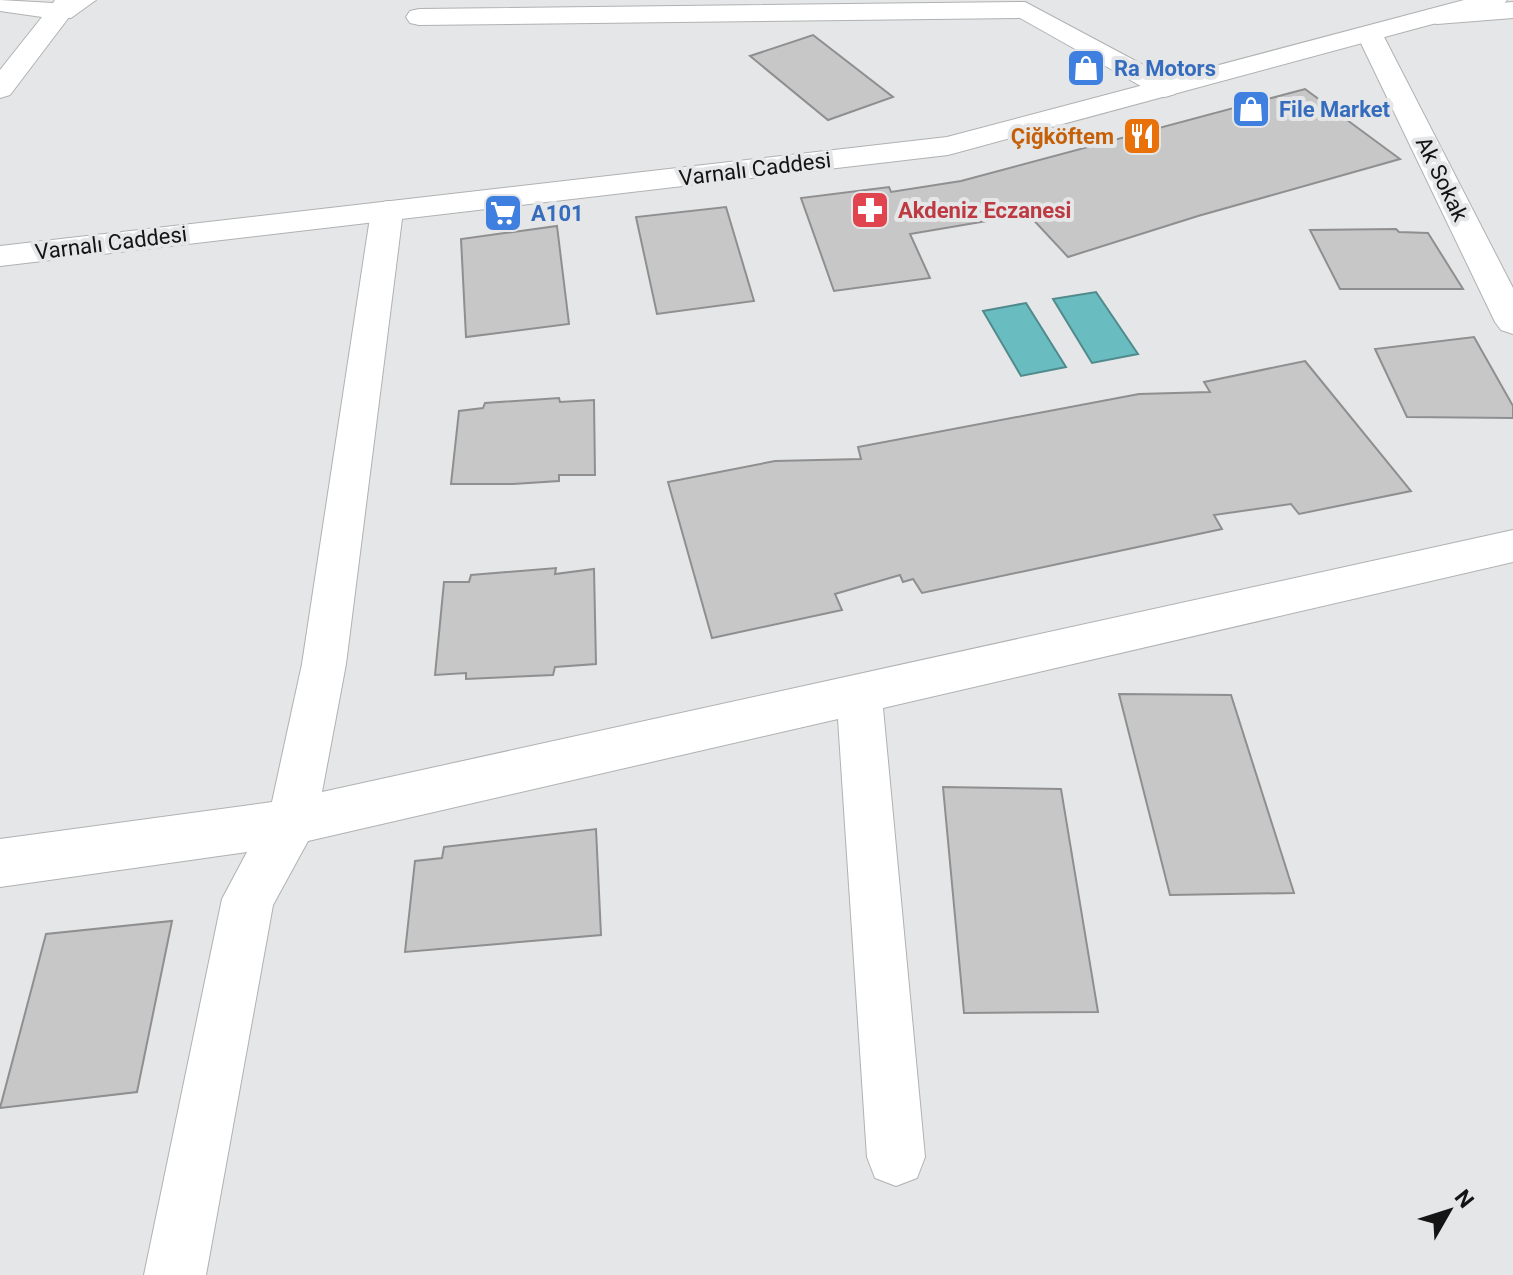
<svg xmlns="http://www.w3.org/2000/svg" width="1513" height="1275" font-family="Roboto,sans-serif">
	<rect width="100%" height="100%" fill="#e5e6e7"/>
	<path fill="#69bcc0" stroke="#508a8c" stroke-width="2" d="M1096,292L1138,354L1092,363L1053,299Z
		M1026,303L1066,367L1021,376L983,311Z"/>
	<path fill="#c7c7c8" stroke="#8f8f90" stroke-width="2" d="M813,35L893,97L828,120L750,56Z
		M1305,89L1400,159L1198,216L1068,257L1028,214L910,234L930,278L834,291L801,198L889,187L891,192L961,181Z
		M726,207L754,301L657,314L636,217Z
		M557,226L569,324L466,337L461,239Z
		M1396,229L1399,232L1428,233L1463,289H1340L1310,230Z
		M1474,337L1513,406V418L1407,417L1375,349Z
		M1305,361L1411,491L1299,514L1291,504L1214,515L1222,529L922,593L913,579L903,582L900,575L835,594L842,610L712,638L668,482L775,461L861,459L858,447L1139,394L1210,392L1204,382Z
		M559,398L560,402L594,400L595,475H559V481L513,484H451L459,411L483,408L485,403Z
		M556,568L555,574L594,569L596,664L555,667L553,675L466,679V673L435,675L444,582H469L471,575Z
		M1119,694L1231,695L1294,893L1170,895Z
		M943,787L1061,789L1098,1012L964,1013Z
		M596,829L601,935L405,952L415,861L442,858L444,847Z
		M172,921L137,1092L0,1108L46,934Z"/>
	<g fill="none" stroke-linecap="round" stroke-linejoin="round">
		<defs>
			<path id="street" d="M1025,2L1175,82L1179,88L1175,94L1165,97L1155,94L1020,18L419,25L410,23L406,17L410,11L419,9Z
				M1513,2V18L1437,24L1428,22L1424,16L1428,10L1437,8Z
				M1370,27L1380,29L1383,35L1513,288V334L1501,330L1495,322L1357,35L1360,29Z
				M387,201L398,204L403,211L346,664L322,792L1513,530V562L883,708L925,1157L917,1178L896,1186L875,1178L867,1157L838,719L308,841L273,905L206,1275H144L222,899L247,852L0,887V839L272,802L302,664L371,211L376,204Z"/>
			<path id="secondary" d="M0,0L53,3L55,0H82L10,95L0,98V70L42,17L0,11Z
				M1464,0H1507L1503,5L948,155L0,266V246L947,137Z"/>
			<path id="highway" d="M64,0H96L71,18H53L49,12Z"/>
		</defs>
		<use href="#street" stroke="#b0b1b2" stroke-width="2"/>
		<use href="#secondary" stroke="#b0b1b2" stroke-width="2"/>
		<use href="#highway" stroke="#b0b1b2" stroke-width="2"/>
		<use href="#street" fill="#fff" fill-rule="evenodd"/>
		<use href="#secondary" fill="#fff" fill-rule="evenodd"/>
		<use href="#highway" fill="#fff" fill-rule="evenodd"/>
	</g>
	<defs>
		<symbol id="shop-square" viewBox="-11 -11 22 22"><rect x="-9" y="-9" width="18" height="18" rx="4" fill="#3f7fe0" stroke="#e5e6e7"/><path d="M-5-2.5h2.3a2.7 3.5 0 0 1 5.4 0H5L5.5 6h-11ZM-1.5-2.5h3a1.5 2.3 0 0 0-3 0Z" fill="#fff"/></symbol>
		<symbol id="restaurant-square" viewBox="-11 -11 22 22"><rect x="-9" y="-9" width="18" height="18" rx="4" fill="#e8710a" stroke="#e5e6e7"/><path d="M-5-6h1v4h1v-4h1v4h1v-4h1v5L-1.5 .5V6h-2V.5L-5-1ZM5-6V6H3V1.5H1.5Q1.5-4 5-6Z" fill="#fff"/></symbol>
		<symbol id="pharmacy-square" viewBox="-11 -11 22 22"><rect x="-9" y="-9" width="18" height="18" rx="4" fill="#e0444e" stroke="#e5e6e7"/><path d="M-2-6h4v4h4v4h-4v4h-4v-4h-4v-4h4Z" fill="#fff"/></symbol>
		<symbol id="supermarket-square" viewBox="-11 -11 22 22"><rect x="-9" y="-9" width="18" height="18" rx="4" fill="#3f7fe0" stroke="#e5e6e7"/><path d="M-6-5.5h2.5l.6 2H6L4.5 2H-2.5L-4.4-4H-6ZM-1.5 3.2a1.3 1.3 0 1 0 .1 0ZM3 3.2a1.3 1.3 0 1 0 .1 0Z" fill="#fff"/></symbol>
	</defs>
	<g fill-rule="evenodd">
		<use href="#shop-square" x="1064" y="46" width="44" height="44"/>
		<use href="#shop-square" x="1229" y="87" width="44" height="44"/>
		<use href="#restaurant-square" x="1120" y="114" width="44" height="44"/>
		<use href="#pharmacy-square" x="848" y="188" width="44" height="44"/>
		<use href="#supermarket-square" x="481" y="191" width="44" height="44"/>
	</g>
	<g text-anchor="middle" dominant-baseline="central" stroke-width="8" stroke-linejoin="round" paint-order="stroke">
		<g font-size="22" font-weight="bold" fill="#366cbe" stroke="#e5e6e7" text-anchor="start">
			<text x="1114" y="68">Ra Motors</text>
			<text x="1279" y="109">File Market</text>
			<text x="531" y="213">A101</text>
		</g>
		<g font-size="22" font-weight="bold" fill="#c56008" stroke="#e5e6e7" text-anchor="end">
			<text x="1114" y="136">Çiğköftem</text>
		</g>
		<g font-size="22" fill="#141414" stroke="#e5e6e7">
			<text transform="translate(755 169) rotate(-7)">Varnalı Caddesi</text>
			<text transform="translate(1442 179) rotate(64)">Ak Sokak</text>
			<text transform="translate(111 243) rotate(-7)">Varnalı Caddesi</text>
		</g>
		<g font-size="22" font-weight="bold" fill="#be3a42" stroke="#e5e6e7" text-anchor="start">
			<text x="898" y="210">Akdeniz Eczanesi</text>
		</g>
	</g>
	<g transform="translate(1449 1211) rotate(51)" stroke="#e5e6e7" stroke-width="6" paint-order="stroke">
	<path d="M0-6L14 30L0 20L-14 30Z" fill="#141414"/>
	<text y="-12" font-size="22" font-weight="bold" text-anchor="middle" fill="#141414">N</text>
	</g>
</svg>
